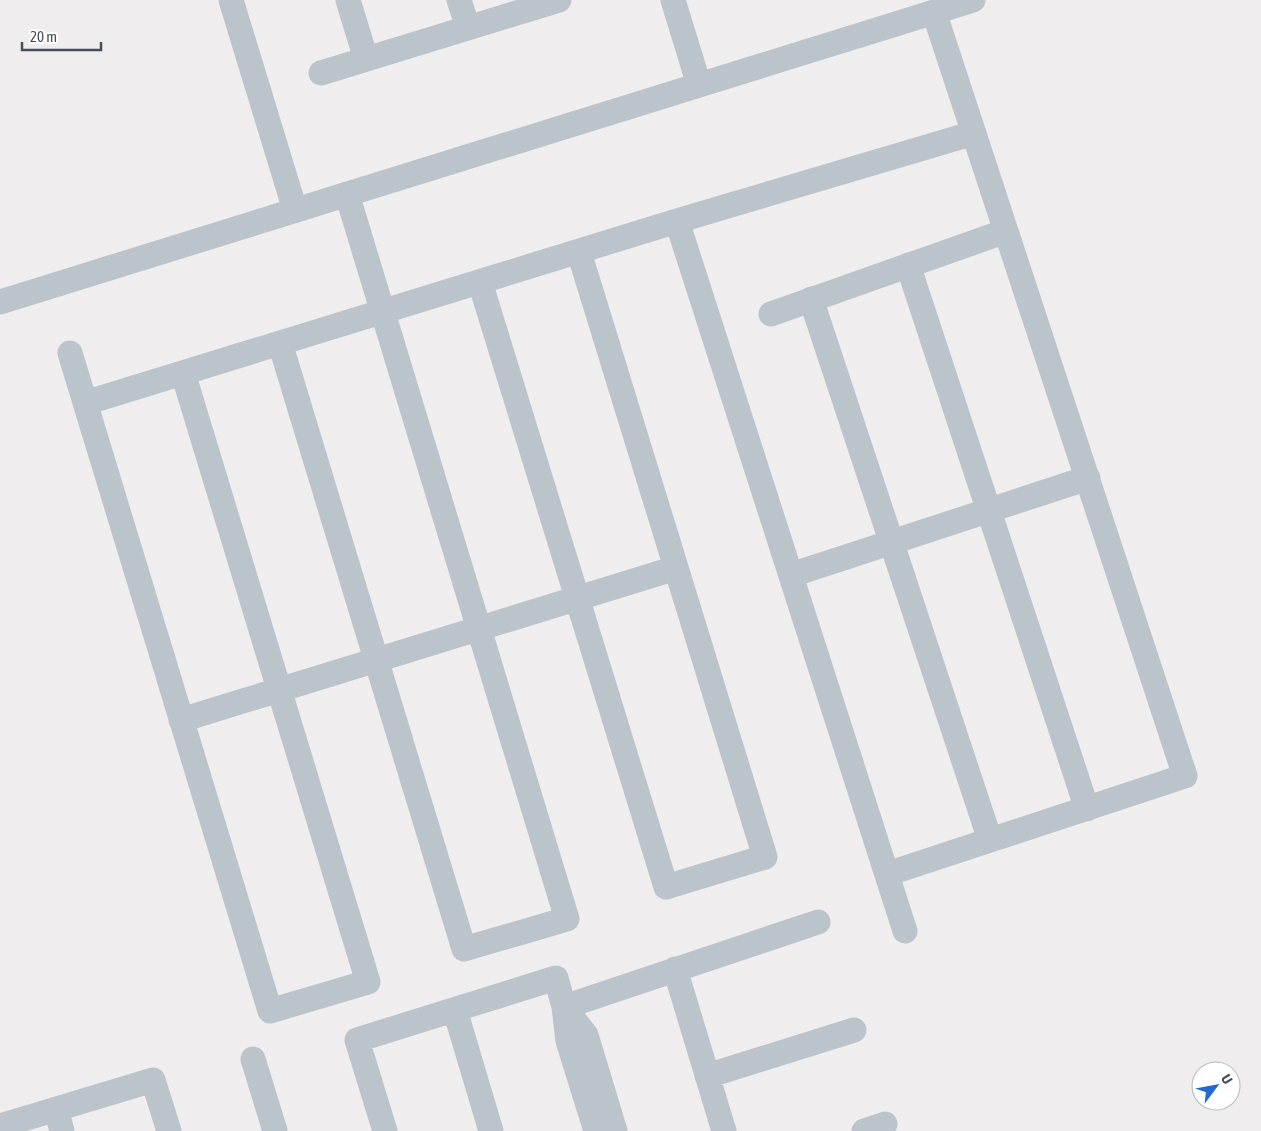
<svg xmlns="http://www.w3.org/2000/svg" width="1261" height="1131" font-family="'Asap Condensed',sans-serif">
	<rect width="100%" height="100%" fill="#efeded"/>
	<g fill="none" stroke-linecap="round" stroke-linejoin="round">
		<path stroke="#bcc4cb" stroke-width="25" d="M231,0L295,210
			M348,0L366,59
			M459,0L468,28
			M673,0L699,85
			M321,73L559,0
			M677,221L905,931
			M908,265L1087,809
			M480,282L666,887L765,857L579,252
			M811,299L990,840
			M0,302L973,0
			M771,314L1006,231
			M280,343L464,949L567,919L347,194
			M70,353L270,1011L368,982L183,373
			M85,403L677,221L974,133
			M791,575L1088,478
			M181,720L676,568
			M887,874L1185,776L934,12
			M675,969L724,1131
			M564,1007L818,922
			M564,1007L586,1035L615,1131
			M455,1010L491,1131
			M253,1059L275,1131
			M707,1076L854,1030
			M56,1109L62,1131
			M0,1126L153,1080L169,1131
			M385,1131L357,1040L556,978L564,1007L568,1041L596,1131
			M864,1131L885,1124"/>
	</g>
	<g transform="translate(1216 1086) rotate(58)"><circle r="24" fill="#ffffff" stroke="#b5b9bd"/>
	<path d="M0-4L9 19L0 12L-9 19Z" fill="#2369d3"/>
	<text y="-8" font-size="14" font-weight="bold" text-anchor="middle" fill="#464f59">U</text>
	</g>
	<path d="M22 42v8h79v-8" fill="none" stroke="#464f59" stroke-width="2.5"/>
	<text x="30" y="42" font-size="15" fill="#464f59" stroke="#ffffff" stroke-width="4" paint-order="stroke">20 m</text>
</svg>
